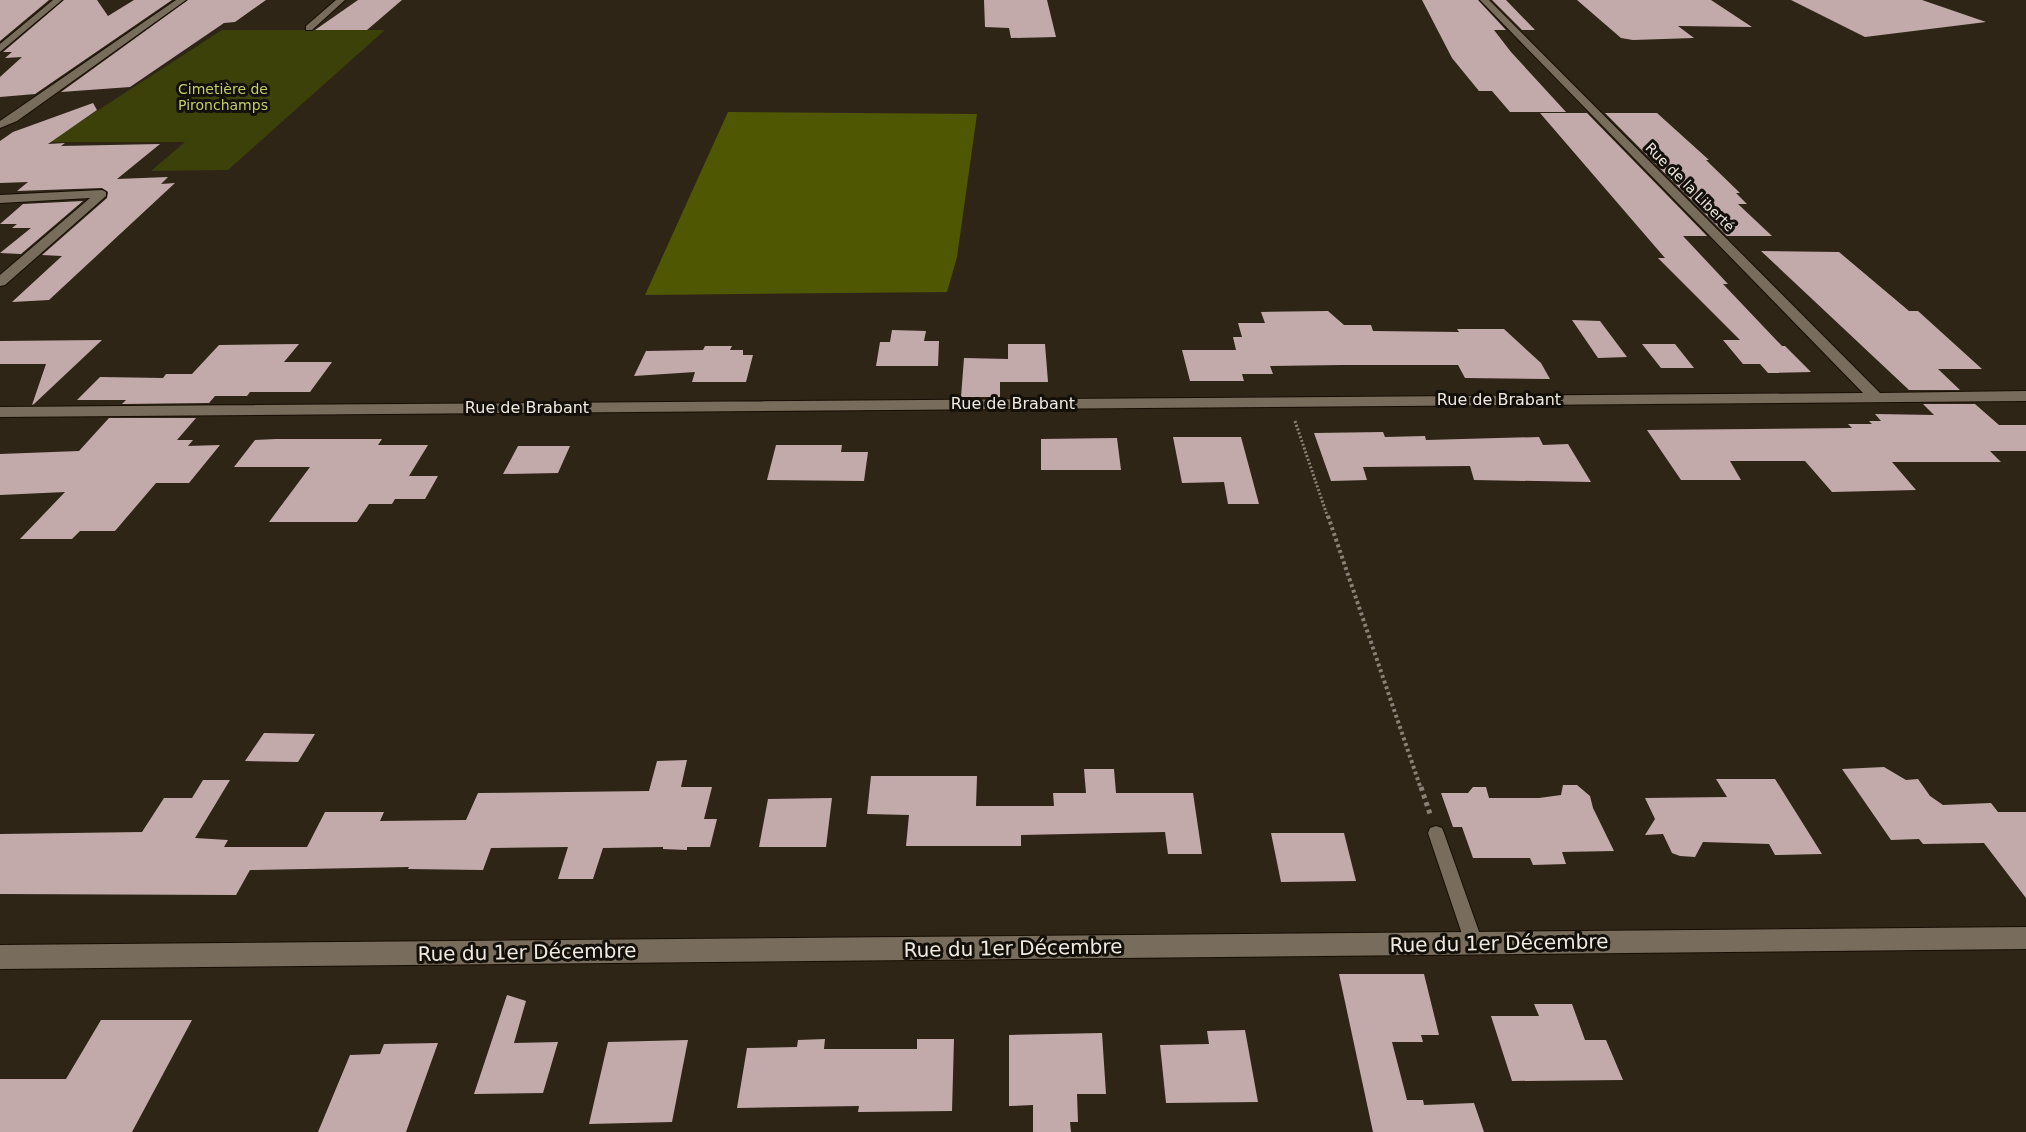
<svg xmlns="http://www.w3.org/2000/svg" width="2026" height="1132" font-family="'DejaVu Sans',sans-serif">
	<rect width="100%" height="100%" fill="#2f2517"/>
	<path fill="#3b4109" d="M222,30H385L228,170L151,171L185,142H49Z"/>
	<path fill="#4f5702" d="M728,112L977,114L957,257L947,292L645,295Z"/>
	<path fill="#c3aaaa" d="M0,0H49L0,41Z
		M64,0H97L108,16L134,0H172L35,94L0,97V77L22,57L5,58L12,52H3Z
		M188,0H266L235,22L224,23L130,87L61,92Z
		M358,0H402L367,30H315Z
		M984,0H1047L1056,37L1011,38L1009,28L985,27Z
		M1422,0H1478L1506,30H1494L1511,52L1566,112H1510L1492,91H1479L1452,58Z
		M1492,0H1506L1535,30H1522Z
		M1577,0H1711L1752,27L1678,26L1694,38L1633,40L1621,38Z
		M1791,0H1922L1986,22L1865,37Z
		M93,103L97,110L48,144L65,143L61,146L160,144L117,179L168,177L161,184L175,183L49,300L12,302L62,256L42,255L107,198L108,192L102,188L17,191L28,182L0,183V141L13,132Z
		M1540,113H1587L1707,236H1683L1728,284H1723L1782,346H1785L1811,372L1768,373L1760,364H1743L1723,340H1740L1658,258H1665Z
		M1605,113H1657L1709,160H1706L1740,193H1736L1747,204H1738L1772,236H1727Z
		M83,201L21,254L0,253L31,228H12L17,224H0L23,204Z
		M1761,251L1839,252L1909,311H1918L1982,369H1938L1960,390H1909Z
		M1328,311L1344,325H1371L1373,331L1459,332L1457,329H1504L1541,363L1550,379L1465,378L1458,365H1342L1270,366L1273,374H1242L1244,381H1190L1182,350H1236L1233,337H1242L1238,323H1265L1261,312Z
		M1572,320L1600,321L1627,357L1598,358Z
		M892,330L926,331L924,341H939L938,366H876L880,342H890Z
		M102,340L34,404L32,405L46,364H0V341Z
		M299,344L284,362H332L310,392H250L247,396H215L209,403L122,404L126,400H77L100,377L163,378L166,374H192L219,345Z
		M1008,344H1045L1048,382H1000V397H961L964,358L1008,359Z
		M1642,344H1675L1694,368H1661Z
		M705,346H732L730,350H743V355H753L746,382H692L695,372L634,376L646,351L703,350Z
		M1923,404H1975L1999,425H2026V451H1990L2001,462H1892L1916,490L1832,492L1805,461H1730L1741,480H1681L1647,430L1852,428L1848,424H1872L1869,421H1881L1875,414L1934,415Z
		M109,418H196L177,440H193L188,446L220,445L189,483H156L115,531H80L72,539H20L65,492L0,495V454L79,451Z
		M1383,432L1385,437L1425,436L1426,440L1539,437L1543,445L1568,444L1591,482L1474,480L1470,466L1363,467L1367,480L1331,481L1314,433Z
		M1173,437H1241L1259,504H1228L1224,482L1182,483Z
		M1117,438L1121,470H1041V439Z
		M276,439H382L378,445H428L409,476H438L425,499H395L392,504H369L357,522H269L310,467H234L255,440Z
		M776,445H842L841,452H868L864,481L767,480Z
		M518,446H570L558,473L503,474Z
		M264,733L315,734L298,762L245,761Z
		M687,760L681,787H712L704,819H717L710,847H687V850L663,849V847L603,848L593,879H558L568,847L491,848L483,870L408,869L409,867L250,870L236,895L0,894V834L142,832L164,798H192L203,780H230L195,838L228,840L224,847H307L325,812H384L380,821L466,820L478,793L649,791L657,761Z
		M1884,767L1906,780L1918,779L1930,796L1943,805L1991,803L1998,812H2026V898L1984,843L1923,844L1919,839L1891,840L1842,769Z
		M1084,769H1114L1116,793H1193L1202,854H1168L1165,832L1021,835V846H906L909,815L867,814L871,776H977L976,806H1054L1053,793H1086Z
		M1716,779H1775L1822,854L1775,855L1769,844L1703,842L1695,857L1680,856L1672,853L1663,834L1645,835L1655,819L1645,798L1727,797Z
		M1563,785H1577L1590,796L1593,808L1614,851L1562,852L1566,864L1533,865L1530,858H1473L1462,827H1453L1441,793H1468L1473,787H1486L1489,798H1539L1561,795Z
		M832,798L826,847H759L768,799Z
		M1271,833H1344L1356,881L1281,882Z
		M1339,974H1424L1439,1035H1421L1423,1042H1392L1407,1100H1423L1424,1105L1474,1103L1484,1132H1373Z
		M507,995L526,1001L514,1043L558,1042L543,1093L474,1094Z
		M1534,1004H1572L1585,1040H1606L1623,1080L1512,1081L1491,1016H1539Z
		M101,1020H192L132,1132H0V1079H66Z
		M1245,1030L1258,1102L1166,1103L1160,1045L1209,1044L1207,1031Z
		M1102,1033L1106,1094H1077L1078,1122H1070L1071,1132H1033V1105L1009,1106V1035Z
		M825,1039L824,1049H917V1039H954L952,1111L858,1112L859,1106L737,1108L747,1048L797,1047L798,1040Z
		M688,1040L672,1122L589,1124L608,1042Z
		M438,1043L406,1132H318L350,1055L380,1054L384,1044Z"/>
	<g fill="none" stroke-linecap="round" stroke-linejoin="round">
		<defs>
			<path id="lane" d="M1436,826L1442,828L1444,833L1483,943L1480,949L1474,952L1468,949L1465,943L1428,833L1430,828Z"/>
			<path id="street" d="M176,0H186L17,121L0,128V121Z
				M336,0H345L312,30H306V26Z
				M1480,0H1489L1880,393L2026,391V401L0,417V407L1863,393Z
				M102,190L106,192V196L5,285L0,286V275L90,198L0,203V195Z
				M2026,927V949L0,969V945Z"/>
			<path id="secondary" d="M53,0H62L0,52V44Z"/>
		</defs>
		<use href="#lane" stroke="#170e03" stroke-width="2"/>
		<use href="#street" stroke="#170e03" stroke-width="2"/>
		<use href="#secondary" stroke="#170e03" stroke-width="2"/>
		<path stroke="#898175" stroke-width="3" stroke-dasharray="2 2" stroke-linecap="butt" d="M1295,421L1328,518"/>
		<path stroke="#898175" stroke-width="4" stroke-dasharray="3 3" stroke-linecap="butt" d="M1328,516L1421,789"/>
		<path stroke="#898175" stroke-width="5" stroke-dasharray="4 4" stroke-linecap="butt" d="M1421,787L1430,814"/>
		<use href="#lane" fill="#786c5c" fill-rule="evenodd"/>
		<use href="#street" fill="#786c5c" fill-rule="evenodd"/>
		<use href="#secondary" fill="#786c5c" fill-rule="evenodd"/>
	</g>
	<g text-anchor="middle" dominant-baseline="central" stroke-width="6" stroke-linejoin="round" paint-order="stroke">
		<g font-size="14" fill="#c1ce69" stroke="#130f09">
			<text x="223" y="89">Cimetière de<tspan x="223" dy="16">Pironchamps</tspan></text>
		</g>
		<g font-size="14" fill="#f0e9e0" stroke="#130f09">
			<text transform="translate(1690 187) rotate(45)">Rue de la Liberté</text>
		</g>
		<g font-size="16" fill="#f0e9e0" stroke="#130f09">
			<text x="1499" y="399">Rue de Brabant</text>
			<text x="1013" y="403">Rue de Brabant</text>
			<text x="527" y="407">Rue de Brabant</text>
		</g>
		<g font-size="20" fill="#f0e9e0" stroke="#130f09">
			<text transform="translate(1499 943) rotate(-1)">Rue du 1er Décembre</text>
			<text transform="translate(1013 948) rotate(-1)">Rue du 1er Décembre</text>
			<text transform="translate(527 952) rotate(-1)">Rue du 1er Décembre</text>
		</g>
	</g>
</svg>
